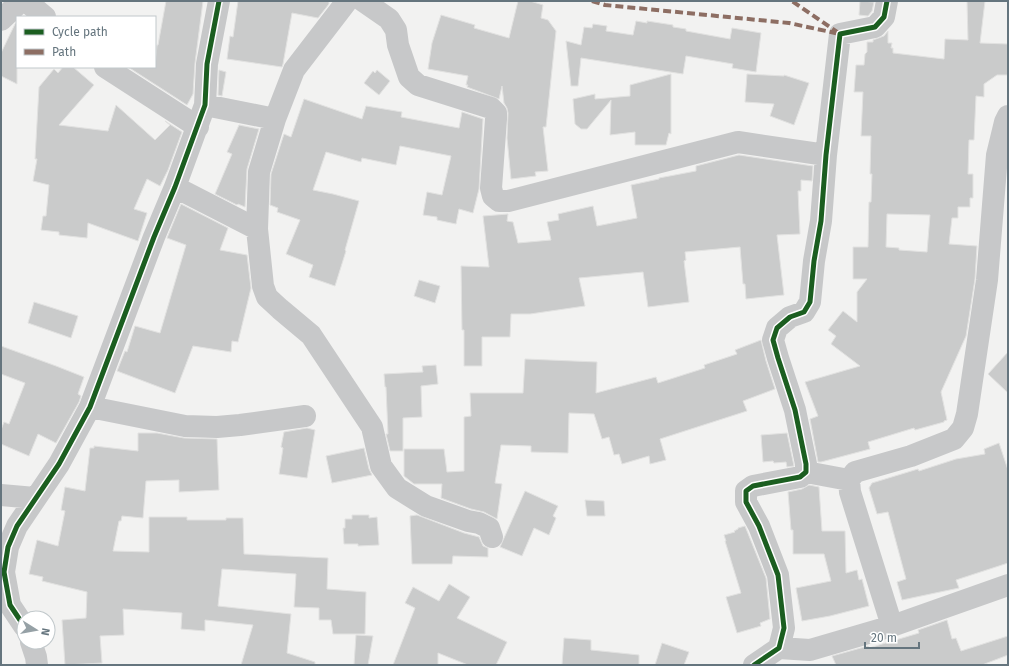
<svg xmlns="http://www.w3.org/2000/svg" width="1009" height="666" font-family="'Fira Sans',sans-serif">
	<rect width="100%" height="100%" fill="#f2f2f1"/>
	<path fill="#cacbcb" stroke="#e2e2e1" fill-rule="evenodd" d="M166,1H203L195,63L193,94L187,105L128,67H155L157,45H158Z
		M238,1H329V4L318,18L292,13L283,64L282,67L227,59L230,36L233,37Z
		M518,1H530L543,5L541,18L548,20L556,31L546,127H543L548,171L535,172L536,176L511,179L507,138L508,113L507,108L504,103L502,86L499,99L467,87L468,85H466L468,76L428,69L432,43L441,15L475,25L474,28L509,38Z
		M860,1L874,2L872,11L868,16L859,15Z
		M967,1H985L980,43L1008,44V75H997L984,84V97L976,96L974,140H969L968,174H973V198H970V207H958V218H952L949,244L977,246L975,279L966,336L941,392L947,420L944,421V422L915,430L914,428L868,442L870,449L821,462H818L810,419L818,416L805,382L860,366L831,344L836,336L828,330L843,311L857,322V292L867,279H853V247H868L869,202H871L872,174H870L871,136H861L863,92H854L856,65H864L865,54L867,52V42H873V40L884,36L888,31V43H892L891,48H893V53L944,59L945,39L968,40ZM887,214L930,215L927,252L899,250V248L886,247Z
		M636,21L647,23V21L673,25V27L686,29V31L730,39L732,28L761,33L756,72L732,68L733,64L686,56L683,74L581,58L578,86H571L566,41L581,45L584,27L592,28L593,24L607,26L606,31L633,35Z
		M17,22V84L1,76V53L15,24Z
		M63,67H73L94,85L59,125L108,131L116,105L155,140L170,125L165,121L182,132L168,170L160,186L147,179L134,209L147,213L138,241L88,223L87,238L59,235V232L41,230L43,216H46L49,185L33,181L37,159H35L39,87L54,69L58,73Z
		M219,70L226,72L222,96L218,95Z
		M377,70L390,81L379,95L364,83L373,71L375,73Z
		M671,74V134L669,133L666,145H635V132L610,135L611,100L587,129H581L575,124L573,99L595,94V99L630,96V85Z
		M747,74L784,76V75L809,83L794,125L770,116L774,104L745,102Z
		M304,99L362,119L366,106L402,112L401,117L459,128L462,112L483,119L479,189L473,213L459,209L456,224L437,220V217L423,215L427,192L442,195L451,156L400,146L396,165L362,158L361,162L326,152L313,190L333,194L359,201L345,250L346,251L335,286L309,277L313,265L286,254L300,220L277,212L278,208L270,205L271,174L284,134L291,137Z
		M239,125L259,129L247,169L245,207L238,204L237,205L215,194L232,154L227,152Z
		M739,155L813,166L812,181L801,180V191H798L800,234L777,235L784,295L746,299L745,284H743L740,247L685,252L686,260L684,261L689,302L648,307L643,272L579,278L585,306L530,314H511L510,337H482V366H464V330H462L461,266L489,267L483,216L508,214L507,221L513,222L518,243L551,240L547,222L559,220L558,214L593,206L597,226L637,218L631,185L659,179V178L696,171V166Z
		M181,204L228,228L220,250L247,255L251,288L238,342L232,341L231,352L193,346L175,393L117,371L125,351L127,352L135,326L160,333L186,245L167,238Z
		M419,280L440,286L435,303L414,296Z
		M34,302L78,316L71,338L28,323Z
		M761,340L766,361L775,389L743,401L747,411L660,439L666,460L650,464L649,456L622,464L619,454L614,455L609,437L602,439L594,414L569,413L568,453L531,452V446L501,445L495,483L502,484L497,519L484,512L471,509L441,498L442,484H414L404,476V449H444L447,472L464,471V417L471,416L470,393H523L525,359L597,362L596,393L656,377L658,383L705,368L704,365L737,354L735,350Z
		M1,346L56,366L84,377L78,394L81,396L79,402L56,443L38,434L29,456L1,444V430L4,422L9,424L25,383L1,374Z
		M1008,352V393L988,374Z
		M436,365L438,384L421,386L422,417L403,418V451H390L386,434H388L386,387H385L384,374L423,372L422,366Z
		M307,428L315,430L307,478L279,474L283,448L281,447L284,432Z
		M138,433H157L184,438L217,439L219,490L179,492V480L146,481L143,518L122,516L121,521H119L113,551L149,552V517H187V520H226V518H243L244,554L328,558L327,589L366,592L365,634H333L331,620H319V608L294,607L296,574L222,569L218,606L291,614L287,653L315,662V665H241L253,625L205,620V631L181,629L182,613L123,609L124,635L100,636L102,663L65,665L62,620L86,618L87,592L42,581L43,577L29,574L37,540L58,546L65,511L61,510L65,487L85,491L90,448H94V446L138,451Z
		M787,433L794,466L787,467L786,462L774,463L773,461L763,462L761,435Z
		M999,443L1008,470V563L956,580L959,588L902,600L897,582L906,579L888,512L877,514L869,488L872,483L918,469L919,471L956,459L985,454L984,449Z
		M364,448L369,469L372,475L332,483L326,456Z
		M809,485L819,487L822,531H845L846,573L857,570L859,580L862,579L869,606L830,616L802,621L796,588L831,581L824,554H793V530H791L788,492L802,489Z
		M525,491L558,506L553,516L556,518L549,535L534,528L522,556L500,547Z
		M585,500L604,501L605,516H587Z
		M352,515H369V518L377,517L379,545L358,546V544H344L343,528H345V519H352Z
		M417,515L464,533L479,537L483,546L488,548V557L453,556L452,564H412L410,516Z
		M745,526L766,578L770,619L760,623L761,626L737,633L726,597L741,593L725,541H726L724,535L735,532L734,531L738,529V528Z
		M449,584L470,597L457,618L507,642L496,665H468L438,653V665H393L415,608L405,603L413,587L439,601Z
		M947,620L952,639L956,638L961,651L1008,636V655L982,665H836L832,656L868,646L869,648L919,633L918,630Z
		M356,635L373,636L368,665H354Z
		M564,638L591,640V650L639,655V665H562Z
		M662,643L689,652L684,665H655Z"/>
	<g fill="none" stroke-linecap="round" stroke-linejoin="round">
		<path stroke="#c7c8c9" stroke-width="22" d="M26,1L45,17
			M347,1L294,70L275,119L259,172L257,229L263,286L267,297L280,309L311,335L372,427L381,466L397,488L426,506L468,521L479,523L489,528L492,537
			M363,1L389,19L396,30L398,45L409,77L418,85L491,108L496,113V119L491,188L493,196L499,201H508L738,142L826,155
			M1,20L21,1
			M105,67L198,127
			M205,105L275,119
			M175,187L257,229
			M90,407L185,426L217,427L240,425L305,416
			M806,472L849,480
			M1,495L35,498
			M24,626L10,605L4,572L8,547L17,526L59,464L90,407L154,237L175,187L205,105L207,64L219,1
			M892,626L850,492L849,480L855,472L911,456L954,439L963,428L967,414L987,280L997,155L1005,122L1008,116
			M31,642L36,657L37,665
			M779,648L810,650L892,626L1008,585
			M754,665L779,648L784,628L778,575L759,526L746,502V491L753,486L800,477L806,472V464L795,410L778,358L773,340L777,328L790,317L804,312L810,302L814,261L821,221L826,155L840,34L875,27L884,17L887,1"/>
		<path stroke="#8d6e63" stroke-width="4" stroke-dasharray="8 4" stroke-linecap="butt" d="M592,1L605,5L789,23L840,34L792,1"/>
		<defs>
			<path id="cycleway" d="M24,626L10,605L4,572L8,547L17,526L59,464L90,407L154,237L175,187L205,105L207,64L219,1
				M754,665L779,648L784,628L778,575L759,526L746,502V491L753,486L800,477L806,472V464L795,410L778,358L773,340L777,328L790,317L804,312L810,302L814,261L821,221L826,155L840,34L875,27L884,17L887,1"/>
		</defs>
		<use href="#cycleway" stroke="#fff" stroke-width="8"/>
		<use href="#cycleway" stroke="#1b5e20" stroke-width="5"/>
	</g>
	<rect width="1009" height="666" fill="none" stroke="#65757e" stroke-width="4"/>
	<rect x="16" y="16" width="140" height="52" fill="#ffffff" stroke="#c1c8cb"/>
	<rect x="24" y="29" width="20" height="6" fill="#1b5e20" stroke="#c1c8cb"/>
	<text x="52" y="36" font-size="12" fill="#65757e">Cycle path</text>
	<rect x="24" y="49" width="20" height="6" fill="#8d6e63" stroke="#c1c8cb"/>
	<text x="52" y="56" font-size="12" fill="#65757e">Path</text>
	<g transform="translate(36 630) rotate(101)"><circle r="19" fill="#ffffff" stroke="#c1c8cb"/>
	<path d="M0-3L7 15L0 10L-7 15Z" fill="#96a1a6"/>
	<text y="-6" font-size="11" font-weight="bold" text-anchor="middle" fill="#65757e">N</text>
	</g>
	<path d="M865 642v6h54v-6" fill="none" stroke="#65757e" stroke-width="2"/>
	<text x="871" y="642" font-size="12" fill="#65757e" stroke="#ffffff" stroke-width="3" paint-order="stroke">20 m</text>
</svg>
